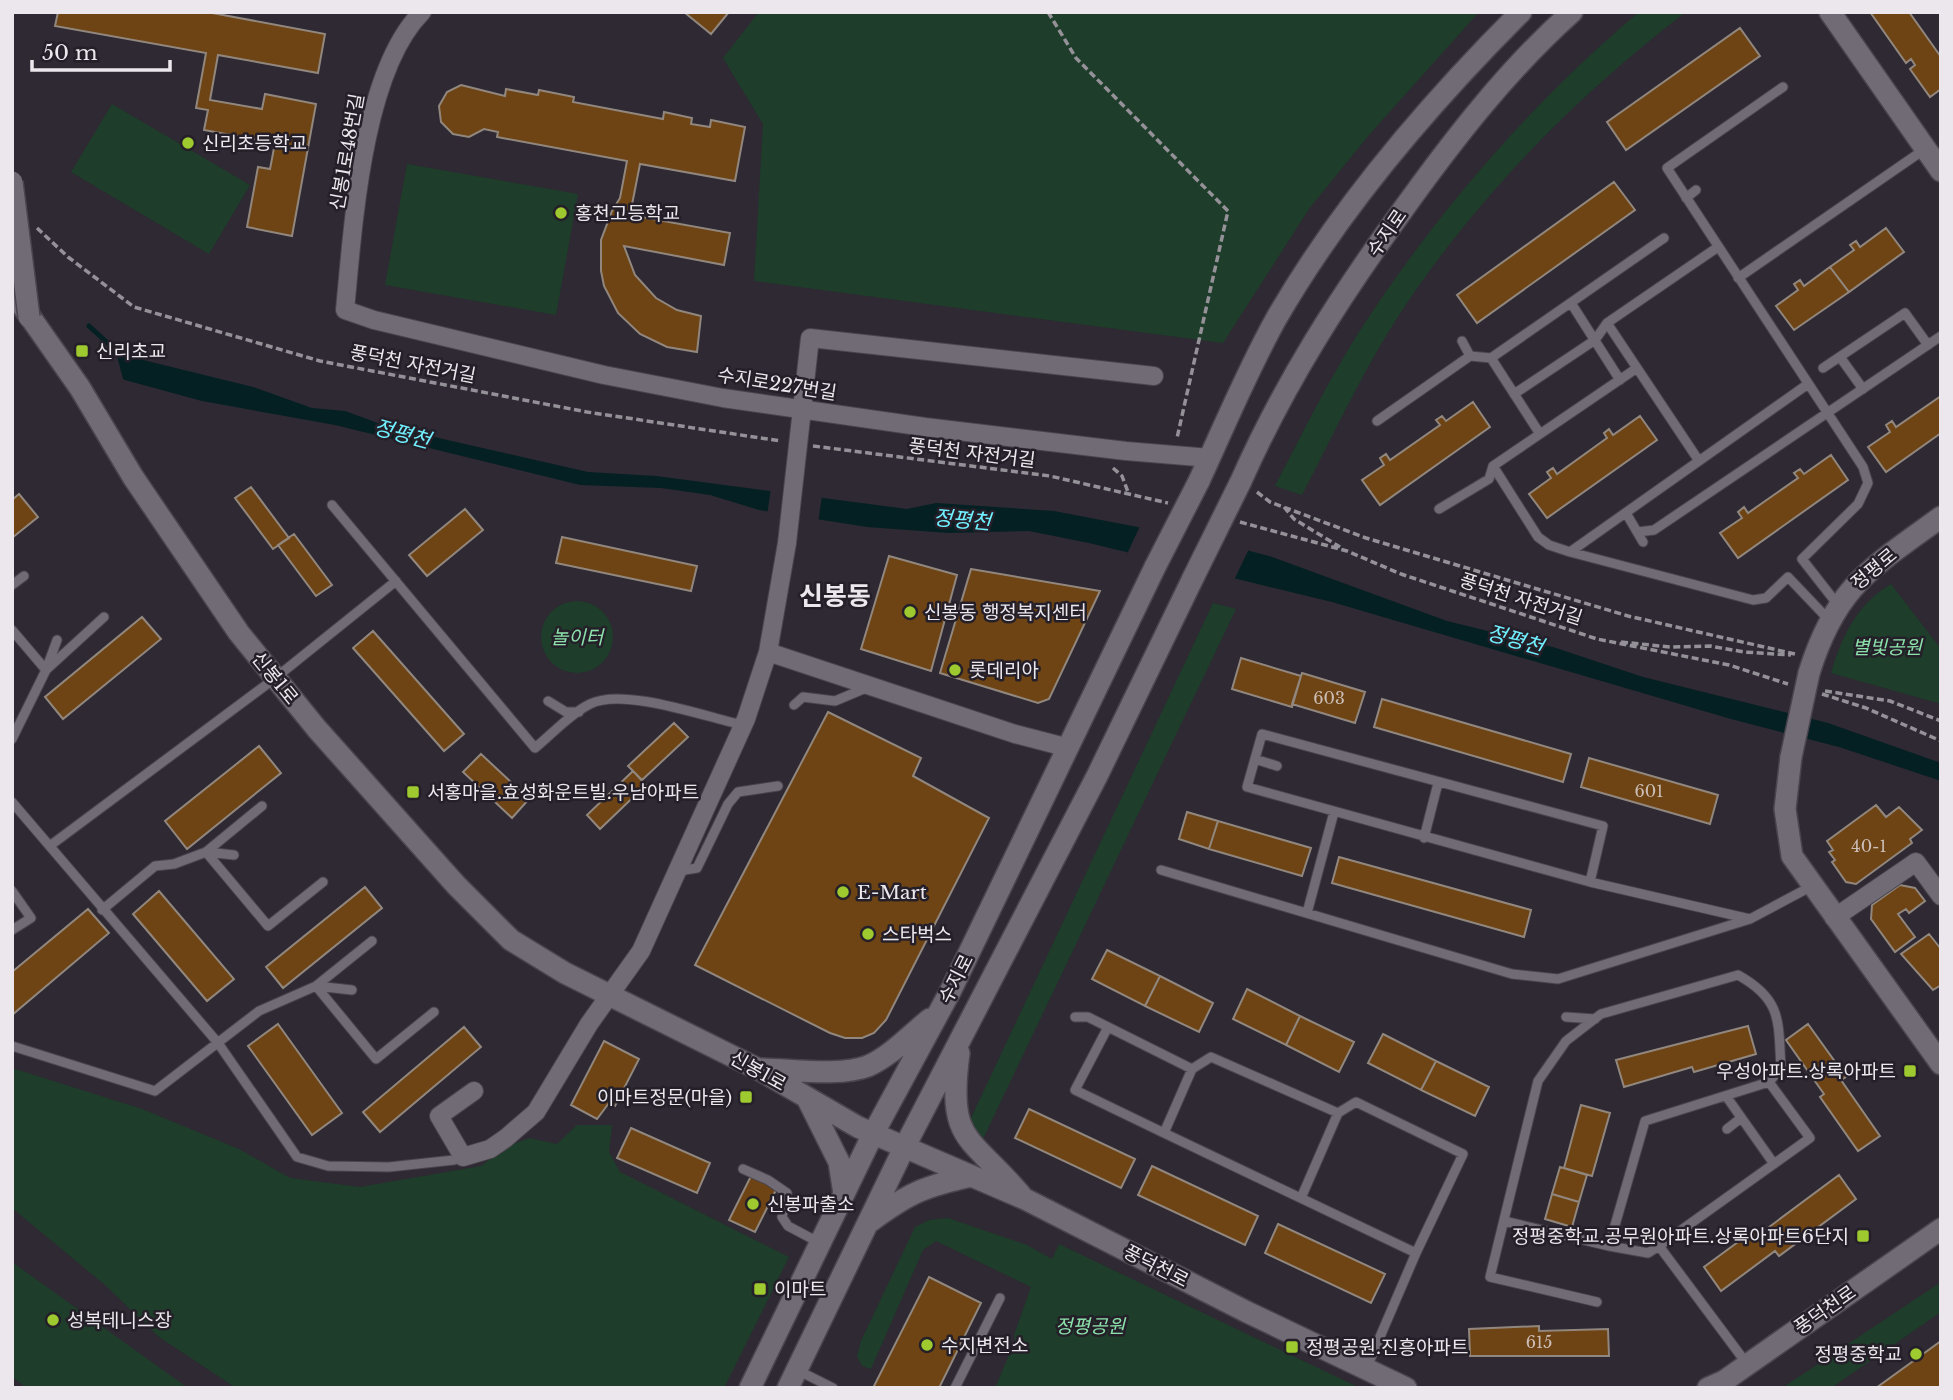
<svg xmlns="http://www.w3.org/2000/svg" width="1953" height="1400" font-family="'Libre Baskerville','Noto Sans KR',serif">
	<rect width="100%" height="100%" fill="#2e2932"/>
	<path fill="#1e3d2a" d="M759,12H1479L1369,135L1309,209L1223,343L754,281L763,124L723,58Z
		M1639,12H1686C1577,95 1477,197 1401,312C1363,370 1334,434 1302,495L1275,486C1302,434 1328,381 1359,332C1436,213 1531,103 1639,12Z
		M112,104L250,185L209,254L71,172Z
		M407,164L578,194L556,315L385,285Z
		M1891,584L1941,649V704L1831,673C1842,636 1857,604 1891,584Z
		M541 637a36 36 0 1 1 72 0a36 36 0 1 1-72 0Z
		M1213,603L1236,609L982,1141L970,1120Z
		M12,1068L142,1109L239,1149L290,1178L360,1187L481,1166L506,1147L529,1138L557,1144L577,1125H612L609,1152L620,1172L789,1257L724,1388H236L159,1337L105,1285L12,1208Z
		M948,1218L1027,1245L1052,1259L1059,1244L1360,1388H995L1015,1341L1014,1335L1031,1287L936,1241L923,1250L871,1369L862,1366L857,1356L861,1341L915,1227L929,1220Z
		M12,1262L188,1388H27L12,1377Z
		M1941,1282V1312L1831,1388H1782Z"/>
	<path fill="#042023" d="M107,344L127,356L253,387L312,408L345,411L386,426L588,472L656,476L907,509L936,503L1054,511L1211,541L1269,556L1447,621L1553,647L1643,677L1828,723L1941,763V781L1839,747L1731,719L1332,602L1089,543L1029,531L949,533L867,527L759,510L710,495L661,488L580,485L335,425L202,401L125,380L100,367Z"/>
	<path fill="#2e2932" d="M12,241L114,344L124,383L93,364L12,272Z
		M771,488L822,496L818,523L767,515Z
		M1142,522L1212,537L1250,547L1234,580L1126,556Z"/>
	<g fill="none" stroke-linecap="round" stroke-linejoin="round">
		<path stroke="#042023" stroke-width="5" d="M89,326L113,348L141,362"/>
	</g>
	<path fill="#6e4414" stroke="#91877e" stroke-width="2" d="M58,12H207L325,34L318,73L218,55L210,100L262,109L265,94L316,104L292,236L247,227L258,167L270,169L275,143L204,130L208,110L196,108L206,53L55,26Z
		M684,12H729L711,34Z
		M1870,12H1909L1941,57V89L1930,97L1910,69L1915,65L1911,59L1906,63Z
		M1740,28L1760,56L1626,150L1607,122Z
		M461,85L505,96L506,89L538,95L539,90L574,97L573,102L663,119L664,112L692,118L691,124L710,127L711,120L745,127L735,181L640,164L630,215L730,233L724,265L624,246L635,275L656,298L677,310L701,316L697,352L667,347L640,334L618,313L604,286L601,271V240L612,211L620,198L627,161L497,137L498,132L484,129L469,137L453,134L441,122L439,106L447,92Z
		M1614,182L1635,210L1477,323L1457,295Z
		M1886,228L1904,252L1849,292L1830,267L1854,250L1850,245L1856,241L1860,247Z
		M1830,267L1849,292L1794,330L1776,306L1798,290L1794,284L1800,280L1804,286Z
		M1941,396V433L1886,472L1868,447L1890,432L1886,425L1892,421L1896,427Z
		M1473,402L1490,427L1380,505L1362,480L1384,465L1380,458L1386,454L1390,460L1440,425L1436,420L1442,416L1446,421Z
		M1640,416L1657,440L1547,518L1529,494L1551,478L1547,472L1553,468L1557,474L1607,438L1604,433L1609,429L1613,435Z
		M1831,455L1848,480L1738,558L1720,533L1742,518L1738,512L1744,507L1748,513L1798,478L1794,473L1800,469L1804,474Z
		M251,487L289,538L273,549L235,498Z
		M19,494L38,517L12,538V500Z
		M465,509L483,530L427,576L409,555Z
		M294,534L332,585L316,596L278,545Z
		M562,537L697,566L691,591L556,563Z
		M889,556L957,575L931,671L861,649Z
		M971,569L1100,591L1049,699L1038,703L940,673Z
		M142,617L161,639L63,719L45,697Z
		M373,631L464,734L444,751L353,648Z
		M1241,658L1301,676L1292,707L1232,689Z
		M1302,673L1365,692L1355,723L1292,704Z
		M1382,699L1571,754L1563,782L1374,727Z
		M828,712L921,758L913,776L989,818L886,1020L874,1033L862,1038H845L830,1033L695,965Z
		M674,723L688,737L642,780L628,766Z
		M259,746L281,773L187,849L165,821Z
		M481,754L529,799L512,818L463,772Z
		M1589,758L1718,795L1710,824L1581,787Z
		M633,771L646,785L600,829L587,815Z
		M1876,805L1886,817L1899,807L1922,830L1910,839L1912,843L1856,884L1846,882L1832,862L1835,860L1829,852L1833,850L1827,841Z
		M1187,812L1218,821L1209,849L1179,839Z
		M1218,821L1311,848L1302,876L1209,849Z
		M1339,857L1531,910L1524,937L1332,883Z
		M1900,885L1915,888L1925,901L1909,913L1906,909L1898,914L1915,937L1895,952L1871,919L1872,905Z
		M365,887L382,908L283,988L266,967Z
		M159,891L234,979L207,1001L133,914Z
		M88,909L109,933L12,1015V972Z
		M1929,934L1941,949V985L1933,990L1901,954Z
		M1107,950L1160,976L1145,1006L1092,979Z
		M1160,976L1213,1003L1199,1032L1145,1006Z
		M1247,989L1300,1016L1286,1045L1233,1019Z
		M1300,1016L1354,1042L1339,1072L1286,1045Z
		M278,1024L342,1113L312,1135L248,1046Z
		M1808,1024L1846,1077L1841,1080L1880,1136L1858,1151L1820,1097L1824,1094L1786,1040Z
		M1748,1026L1756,1054L1694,1072L1692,1067L1624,1087L1616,1060Z
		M464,1027L481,1047L380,1132L363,1112Z
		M1383,1034L1436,1061L1421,1090L1368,1063Z
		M604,1041L639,1059L615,1106L609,1103L597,1119L571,1105Z
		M1436,1061L1489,1087L1475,1116L1421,1090Z
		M1581,1105L1610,1113L1592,1176L1564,1168Z
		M1029,1109L1135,1159L1121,1188L1015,1138Z
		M631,1128L710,1163L697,1193L617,1158Z
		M1152,1166L1258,1216L1245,1245L1138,1195Z
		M1560,1167L1587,1175L1579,1202L1552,1194Z
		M1839,1175L1856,1199L1779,1256L1775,1251L1721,1291L1704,1267L1757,1228L1761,1233Z
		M751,1176L777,1188L755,1232L729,1220Z
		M1552,1194L1579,1202L1572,1227L1545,1219Z
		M1278,1224L1385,1274L1371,1303L1265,1253Z
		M929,1277L981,1303L939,1388H873Z
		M1539,1326V1331L1608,1329L1609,1356H1470L1469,1329Z
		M1941,1341V1388H1876Z"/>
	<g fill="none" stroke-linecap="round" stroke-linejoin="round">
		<defs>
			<path id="lane" d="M1783,87L1667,168L1863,467L1868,483L1858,504L1802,559L1838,605
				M1686,198L1696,190
				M1738,278L1925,149
				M1571,303L1620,380
				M1462,341L1470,356
				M1840,357L1863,389
				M1491,358L1540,434
				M1637,368L1493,466L1538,537L1549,545L1570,552L1753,600L1766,598L1788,577L1829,620
				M1823,368L1905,313L1928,345
				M1514,394L1595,340L1607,323
				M1377,421L1470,356L1491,358L1664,238
				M1699,461L1607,323L1718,247
				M332,505L535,748C552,734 570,714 590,704C623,687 706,717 743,725
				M1439,509L1489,479L1493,466
				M1626,513L1643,542
				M1638,532L1654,530L1941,336
				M1570,552L1808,384
				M12,585L24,576
				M12,630L46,670L104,617
				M548,701L566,712H579
				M794,705L803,697L835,701L866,688
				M12,739L46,670L57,640
				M1255,759L1277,766
				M12,802L218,1043L297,1157L328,1166L389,1167L454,1160
				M1424,838L1438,783
				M51,845L274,679L396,581
				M206,852L268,926L323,882
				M206,852L234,855
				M1161,870L1512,974L1558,979L1750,919L1812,886
				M679,871L697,868L728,804L738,792L778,786
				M1590,882L1603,826L1262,734L1247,787L1590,882L1750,919
				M12,891L31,918L12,930
				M102,910L155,866L174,864L206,852L262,806
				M1307,913L1334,812
				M372,941L316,986L376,1059L434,1012
				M1075,1017H1088L1192,1069L1211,1057L1338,1113L1356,1102L1463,1154L1416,1253L1367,1367
				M1566,1017L1595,1019
				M1108,1027L1075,1090L1164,1133L1192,1069
				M12,1046L155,1091L259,1011L316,986L352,990
				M1726,1096L1774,1164
				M1727,1129L1741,1118
				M1164,1133L1416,1253
				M743,1169L768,1180L787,1193L782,1217L788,1226L820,1243
				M1301,1198L1338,1113
				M1504,1221L1609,1246
				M1659,1246L1810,1138L1769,1082L1645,1121L1609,1246L1648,1253L1659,1246L1747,1364
				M1597,1302L1490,1277L1538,1081L1566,1041L1601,1014L1738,975C1783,1000 1778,1022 1781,1068L1769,1082
				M797,1370L833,1388
				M955,1388L1000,1298"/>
			<path id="street" d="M422,12C362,72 353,227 345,310L374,320L604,375L723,398L925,427L1126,451L1210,458
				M799,436L810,338L1154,376
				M768,652L1015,734L1069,748
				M1834,918L1916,862L1941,896
				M474,1091L439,1116L463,1157L490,1149L506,1138L536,1112L589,1024L641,951L746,719L768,652L787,543"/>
			<path id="secondary" d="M1830,12L1941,171
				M12,291L80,388L133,477L239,633L317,729L456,885L511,940L565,973L758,1069L858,1127L1025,1199L1247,1312L1406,1388
				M1199,481C1224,427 1247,371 1276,319C1341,206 1429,104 1521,12
				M1241,481C1285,382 1339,298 1402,211C1453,140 1507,70 1572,12
				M1809,673C1836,586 1871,568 1941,517
				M1791,757L1785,809L1792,856L1941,1064
				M959,1053C947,1143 969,1134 1021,1195
				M758,1069C789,1069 840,1077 868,1066C891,1056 911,1034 930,1019
				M808,1100L839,1162L844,1194
				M871,1221C909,1193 925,1186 972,1176
				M750,1388L873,1134L951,990L1155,567
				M788,1388L904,1148L1097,776L1193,578
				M1708,1388L1724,1381L1941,1229"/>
		</defs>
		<use href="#lane" stroke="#49444d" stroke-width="11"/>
		<use href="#street" stroke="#49444d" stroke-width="20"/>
		<use href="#secondary" stroke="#49444d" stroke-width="24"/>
		<path stroke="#959198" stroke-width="3.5" stroke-dasharray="7 3.5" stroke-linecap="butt" d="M1048,12L1076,58L1228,211L1177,438
			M37,228L68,257L134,307L320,361L587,412L781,441
			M813,446L1050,476L1168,503
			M1113,468L1122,476L1128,492
			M1257,492L1270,502L1366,538L1628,616L1795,654
			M1284,507L1294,519L1340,547
			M1240,522L1347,551L1401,574L1597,639L1729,665L1788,684
			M1621,642L1670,647L1710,646L1744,652L1791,655
			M1825,691L1890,701L1941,721
			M1822,694L1866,708L1941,741"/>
		<use href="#lane" stroke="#716b75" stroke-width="9"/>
		<use href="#street" stroke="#716b75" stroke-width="18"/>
		<use href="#secondary" stroke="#716b75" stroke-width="21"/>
		<defs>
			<path id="street-bridge" d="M787,543L799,436"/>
			<path id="secondary-bridge" d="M12,182L29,317
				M1155,567L1199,481
				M1193,578L1241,481
				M1791,757L1809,673"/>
		</defs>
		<use href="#street-bridge" stroke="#49444d" stroke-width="20" stroke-linecap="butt"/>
		<use href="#secondary-bridge" stroke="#49444d" stroke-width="24" stroke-linecap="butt"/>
		<use href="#street-bridge" stroke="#716b75" stroke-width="18"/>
		<use href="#secondary-bridge" stroke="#716b75" stroke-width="21"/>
	</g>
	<g fill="#9eca2f" stroke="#241f28" stroke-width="2.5">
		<circle cx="188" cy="143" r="7"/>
		<circle cx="561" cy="213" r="7"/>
		<rect x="75" y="344" width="14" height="14" rx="3.5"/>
		<circle cx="910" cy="612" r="7"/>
		<circle cx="955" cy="670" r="7"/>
		<rect x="406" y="785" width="14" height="14" rx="3.5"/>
		<circle cx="843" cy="892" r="7"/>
		<circle cx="868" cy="934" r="7"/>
		<rect x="1903" y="1064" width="14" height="14" rx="3.5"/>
		<rect x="739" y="1090" width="14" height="14" rx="3.5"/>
		<circle cx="753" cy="1204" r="7"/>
		<rect x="1856" y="1229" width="14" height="14" rx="3.5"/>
		<rect x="753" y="1282" width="14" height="14" rx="3.5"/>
		<circle cx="53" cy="1320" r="7"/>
		<circle cx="927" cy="1345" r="7"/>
		<rect x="1285" y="1340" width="14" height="14" rx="3.5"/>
		<circle cx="1916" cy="1354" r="7"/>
	</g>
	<g text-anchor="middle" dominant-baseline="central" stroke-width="5" stroke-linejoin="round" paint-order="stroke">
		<g font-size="16" fill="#ccbeb7">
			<text x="1329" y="698">603</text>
			<text x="1649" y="791">601</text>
			<text x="1869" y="846">40-1</text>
			<text x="1539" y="1342">615</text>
		</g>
		<g font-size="19" fill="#ebe7ed" stroke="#241f28" text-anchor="start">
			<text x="202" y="143">신리초등학교</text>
			<text x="575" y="213">홍천고등학교</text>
			<text x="96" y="351">신리초교</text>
			<text x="924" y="612">신봉동 행정복지센터</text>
			<text x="969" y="670">롯데리아</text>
			<text x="427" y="792">서홍마을.효성화운트빌.우남아파트</text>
			<text x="857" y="892">E-Mart</text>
			<text x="882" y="934">스타벅스</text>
			<text x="1896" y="1071" text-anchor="end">우성아파트.상록아파트</text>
			<text x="732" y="1097" text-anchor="end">이마트정문(마을)</text>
			<text x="767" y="1204">신봉파출소</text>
			<text x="1849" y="1236" text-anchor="end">정평중학교.공무원아파트.상록아파트6단지</text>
			<text x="774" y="1289">이마트</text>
			<text x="67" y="1320">성복테니스장</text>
			<text x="941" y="1345">수지변전소</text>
			<text x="1306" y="1347">정평공원.진흥아파트</text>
			<text x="1902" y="1354" text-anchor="end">정평중학교</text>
		</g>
		<g font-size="19" fill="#ebe7ed" stroke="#241f28">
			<text transform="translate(347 152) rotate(-80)">신봉1로48번길</text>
			<text transform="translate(1387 233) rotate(-55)">수지로</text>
			<text transform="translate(413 364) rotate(11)">풍덕천 자전거길</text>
			<text transform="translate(777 384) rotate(9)">수지로227번길</text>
			<text transform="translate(972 453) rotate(7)">풍덕천 자전거길</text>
			<text transform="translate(1874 569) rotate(-40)">정평로</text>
			<text transform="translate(1521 599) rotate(18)">풍덕천 자전거길</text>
			<text transform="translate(275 678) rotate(51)">신봉1로</text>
			<text transform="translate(956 979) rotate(-63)">수지로</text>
			<text transform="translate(758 1071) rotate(29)">신봉1로</text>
			<text transform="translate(1156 1266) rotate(27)">풍덕천로</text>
			<text transform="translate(1825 1310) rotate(-35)">풍덕천로</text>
		</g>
		<g font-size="19" font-style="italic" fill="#8ce2ab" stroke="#241f28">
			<text x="577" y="637">놀이터</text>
			<text x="1887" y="647">별빛공원</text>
			<text x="1090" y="1326">정평공원</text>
		</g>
		<g font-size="21" font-style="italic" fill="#71f1ff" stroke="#241f28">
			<text transform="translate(402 434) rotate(15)">정평천</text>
			<text transform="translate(962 520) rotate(5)">정평천</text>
			<text transform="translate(1515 640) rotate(16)">정평천</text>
		</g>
		<g font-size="26" font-weight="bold" fill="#ebe7ed" stroke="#241f28">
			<text x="835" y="596">신봉동</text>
		</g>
	</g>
	<rect width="1953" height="1400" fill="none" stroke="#ebe7ed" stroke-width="28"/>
	<path d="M32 60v10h138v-10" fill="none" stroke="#ebe7ed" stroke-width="3.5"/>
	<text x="42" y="60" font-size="21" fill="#ebe7ed" stroke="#241f28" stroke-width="5" paint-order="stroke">50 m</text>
</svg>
